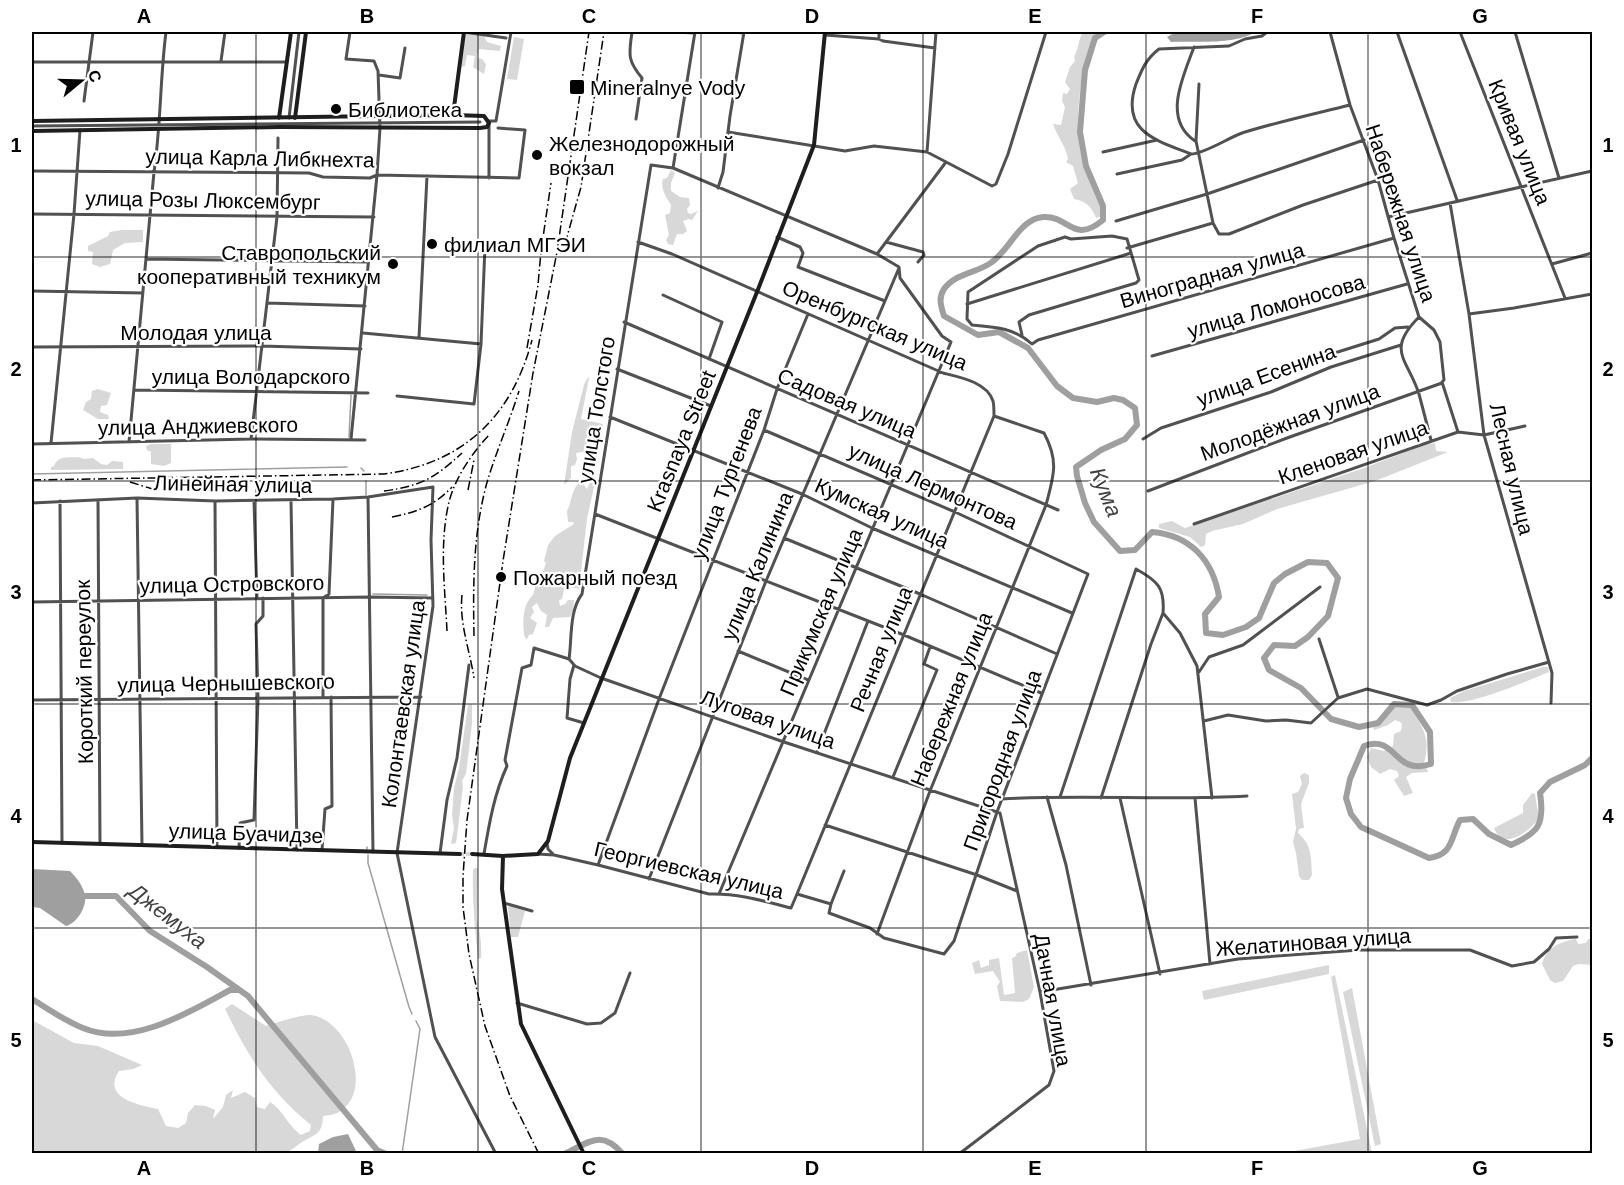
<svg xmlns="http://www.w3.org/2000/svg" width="1624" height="1185" font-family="Arial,sans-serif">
	<rect width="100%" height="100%" fill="#fff"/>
	<path fill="#d8d8d8" d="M465,32L484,36L487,42L501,46L500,51L479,49L477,58L482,59L486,64L484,74L473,67L475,56L467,55L465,66L461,67Z
		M1083,32H1100C1082,46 1077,109 1078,133C1079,143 1081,155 1084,165C1088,182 1102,198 1101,216L1096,218C1092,207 1086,201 1074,199L1070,189L1078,183L1073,166L1066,162L1068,159C1066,146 1057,136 1053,124L1061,125L1065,107L1062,101L1063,93L1067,94L1070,89L1065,82L1070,67L1075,61L1074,57C1079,48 1078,40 1083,32Z
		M514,37L524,39L517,80L507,79Z
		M671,170L675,173L671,183V191L680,197L689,198L690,205L687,209L688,213L691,214L698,211L692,220L689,219L683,221L687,231L683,234H677L673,245L668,244L666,240L669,235L665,215L670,213L671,205C666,197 660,188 663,179L667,178Z
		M122,230H143V242L125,243L113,250L110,264L100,267L92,264L93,252L88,251V246L108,236L110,232Z
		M588,377L589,378L581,419L603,424L602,427L590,429L593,436H600L598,454L592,467L588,468L586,464L587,453L581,452L576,453L577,459L575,465L571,466V478L564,485L572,432L584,385Z
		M98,389L111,393L107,405L101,406L100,412L108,415L109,419H98L83,410L86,402L91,399L92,391Z
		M1435,443L1436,451L1448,452L1375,481L1277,509L1243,524L1212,531L1206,534L1205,545L1201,547L1190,537L1159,528V524L1172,521L1185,528L1364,468L1424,445Z
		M151,444H171V463L164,466L151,464V452L147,450L146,446Z
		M78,457L84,459L93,458L101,464L107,465L112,461L123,462V469L51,470V467L54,466C58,455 68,458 78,457Z
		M593,476L596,478L587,519L579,589L570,587L564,590L562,599L559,600L560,606L565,604L568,600H574L573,611L570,617L553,618L549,627H545L547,615L541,611L537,603L532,607L534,612L530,618L537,623L533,634L529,635L527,639L525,638C522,626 522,604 533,595L538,577H541L546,563L544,561L548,545L555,536L574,524L573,522H568L567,511C572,502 571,490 579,483L583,484L587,489Z
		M1543,667H1548L1549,672C1527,681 1472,705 1451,702L1450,698L1464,691Z
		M472,704V724L466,774L462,781L463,786L457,836L456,843L452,844L451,843L454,828L452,815L454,788L459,768L468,705Z
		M1395,707H1410C1423,727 1431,738 1424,763L1428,772L1412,773L1406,777L1413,793L1404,796L1394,780L1399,776L1397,771L1390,769L1380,774L1371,767L1367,757L1371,748L1384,751L1393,746L1394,734L1401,731L1402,723L1395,720L1388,725L1374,730L1373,727L1381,722Z
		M1304,773L1309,775V783L1301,804L1304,828L1299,829L1298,833C1312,845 1311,857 1312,875L1309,880H1302L1299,876L1296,853L1293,842L1296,829L1292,794L1298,792L1302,784L1300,776Z
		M1532,793L1535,794L1539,819C1529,831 1503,852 1494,828L1523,813V805Z
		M475,868H478L477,919C480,931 482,945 481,958L478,959C475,929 472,900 473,870Z
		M510,906L525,911L518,937H511L508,907Z
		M1576,939L1578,944L1586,943L1588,939H1592V965L1579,964L1573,966L1563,981L1555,983L1550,980L1542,964C1546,948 1561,941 1576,939Z
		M1027,950L1034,987L1029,999L1023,1002L1000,1001L997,986L1000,982L993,971L975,974L972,963L979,960L981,968L989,965V960L999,958L1004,995L1015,993L1012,958L1015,957L1017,953Z
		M1329,965V974L1204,1000L1202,991Z
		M1335,975L1372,1153H1283L1360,1139L1331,977Z
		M1352,988L1381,1144L1375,1146L1343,992Z
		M232,1004L266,1026C275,1023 303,1014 311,1015C350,1020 375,1095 337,1113C333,1115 327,1115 323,1116C322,1133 318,1133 304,1141C296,1145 294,1150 284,1153H32V1020L74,1043L98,1046L142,1065L133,1069L119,1071C101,1098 139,1105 158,1109L166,1126L178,1128L186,1123L188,1113L195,1105L206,1106L215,1110L213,1119L223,1107L226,1095L233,1090L231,1098L245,1092L255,1098L257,1107L265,1109L270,1102C283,1110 288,1126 301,1135L310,1131L311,1125C269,1091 248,1056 225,1009Z"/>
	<path fill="#9f9f9f" d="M1186,32H1255C1236,45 1194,41 1171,42L1167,37L1174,33Z
		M32,869L70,871C77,878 83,886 85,895C87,907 77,923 66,926L40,908L32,907Z
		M348,1134L356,1151L360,1153H318L319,1144L333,1137Z"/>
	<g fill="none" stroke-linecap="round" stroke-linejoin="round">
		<path stroke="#9f9f9f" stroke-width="1.5" d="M349,437L351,395
			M361,468L364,471
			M32,474L347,467
			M366,481V495
			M373,594L427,595
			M367,847V849
			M368,855V863L409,1007L412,1014
			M402,1154L420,1029L416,1021"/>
		<path stroke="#9f9f9f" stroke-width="6" d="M1104,32L1095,38L1085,70L1080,132L1086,166L1103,206V220C1073,245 1069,215 1043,217C1020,219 1010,249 992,262C978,273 955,273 944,289C938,298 941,306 944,316L978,335L999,332L1028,348L1057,386L1073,398L1097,402L1114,398L1123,400L1135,408L1137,425L1125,439L1101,450L1076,467L1077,476L1085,503L1094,522L1120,551L1135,550L1152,532C1190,535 1213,560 1219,597L1205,614L1206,633L1223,635L1246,627L1259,618L1274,583L1285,574L1308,562L1327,563L1338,578L1328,616L1308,637L1295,646L1274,645L1264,658L1269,670L1301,688L1331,719L1359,727L1378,723L1394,704L1412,705L1430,732L1431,764C1392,776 1398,734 1364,746L1350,779L1346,798L1351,814L1361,827L1429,858C1453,855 1450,839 1460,820L1473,819L1489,834L1511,845C1538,833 1545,825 1540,793L1550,782L1585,765L1592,758
			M77,896H116L150,931L207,967L248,996L377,1150L386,1154
			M32,999C48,1009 65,1021 83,1028C131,1048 190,1012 230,990H238
			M564,1154C590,1142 601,1129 623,1154
			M1592,1154V1152"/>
		<path stroke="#d9d9d9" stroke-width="4" stroke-dasharray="4 2" stroke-linecap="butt" d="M460,854H472"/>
		<path stroke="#515151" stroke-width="3" d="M350,32L346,59L374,61L378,71L380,128L377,175L351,439
			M464,32L506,38
			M632,32C629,54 627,60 642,78L636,119
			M673,32L695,33
			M732,32L744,33
			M1267,32L1262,36L1245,39L1229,46L1159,49C1146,59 1142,69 1136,84C1120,131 1155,140 1191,154C1204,154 1228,138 1242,133C1277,122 1314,114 1350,105
			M1330,32L1350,105L1378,180L1394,238L1419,317L1434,330L1440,342L1444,380L1442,382L1458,432
			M1397,32L1457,200
			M1460,32L1565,298
			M1515,32L1559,178
			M32,33V32
			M825,35L879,39L883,41L935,48
			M879,39V32
			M1194,47C1183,77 1162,119 1195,141
			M221,61L225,32
			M32,62H287
			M379,75L400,78L405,48
			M1199,84L1196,141L1213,223
			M84,101L93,32
			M289,118L299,32
			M489,121H496L511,32
			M32,126L480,122
			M728,132L845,151L874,146L927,152L992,186L996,184L1008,154L1046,32
			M927,152L936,32
			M1103,152L1157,140
			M673,168L695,32
			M32,171L309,173L323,177L370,178L377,175L519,178L525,130L498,128
			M1117,174L1182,160L1191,154
			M489,178V125
			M718,188L723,172L730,116L744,32
			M1450,203L1469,314L1484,435L1552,673L1551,703
			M32,214L374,217
			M1388,217L1592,171
			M1116,221L1207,194L1364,140
			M777,237L800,247L803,253L798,267L885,301
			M638,242L672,254L943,373C959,377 987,382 993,401C994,405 994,411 994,416L1044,433C1059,461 1054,475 1046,505L930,791L877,934
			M886,242L923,252L924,255L918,262
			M1127,248L1213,223L1219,234H1229L1303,205L1378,180
			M877,254L946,162
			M146,259L368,262
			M1552,264L1592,253
			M32,291L143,293
			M663,295L722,322L709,359
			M267,303L365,306
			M967,304L1131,253
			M1469,314L1514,308L1592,294
			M1419,317C1385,351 1408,359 1419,394C1423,409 1427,425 1431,440
			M624,322L1058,510
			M363,333L481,344
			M1022,335L1019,322L1029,315L1136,283L1139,280L1127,239L1112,236L1071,239L1065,237L1038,246L968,292L967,319L972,325C996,327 1014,328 1032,344L1038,340L1394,238
			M419,338L427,176
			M32,347L262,346L361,349
			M1152,356L1407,284
			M1306,362L1379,339L1395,328L1408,327
			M617,369L711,406
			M134,390L368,393
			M397,396L474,404L481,344L485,246
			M610,417L802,494L872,528L1072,613
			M251,439L277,217L278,138
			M1143,439L1161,428L1271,392L1331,367L1401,345
			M129,442L154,172C161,125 160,78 166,32
			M51,443L74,214L80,130
			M32,444L251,439L365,440
			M1148,491L1287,438L1442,383
			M368,497L373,852
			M137,498L142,845
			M98,500L100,844
			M291,500L297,850
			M60,501L62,843
			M215,501L217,847
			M254,501L257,598
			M32,503L137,498L215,501L333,499L368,497L433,487L431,540L433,606L397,853L435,1037L496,1154
			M595,514L904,635L1041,693
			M1194,524L1458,432L1484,435L1525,426
			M784,538L920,594L1057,654
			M32,602L371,597L433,598
			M1319,639L1338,697
			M738,651L808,680
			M569,659C572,639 569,611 582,594L651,165L673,168L877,254L899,267L900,278L942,336L951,342L719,894
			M574,665L570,679L567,718L584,723
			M1199,672L1209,657L1243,645L1320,587
			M323,697V598L329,594L333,499
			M32,700L421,697
			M1204,721L1228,715L1266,721L1286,720L1311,723L1338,698L1367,689L1427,705L1441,700L1457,691L1507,674L1549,662
			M817,752L868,621
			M893,777L937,670L924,664L930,647
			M1047,797L1066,865L1091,985
			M1060,797L1136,569C1158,581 1165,588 1163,613L1180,633L1197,666L1212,798
			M1101,798L1151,644L1163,613
			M1120,798L1160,974
			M1195,798L1210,964
			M1002,799C1084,794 1166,801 1247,796
			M825,825L977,875L1017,891
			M547,843L548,849L553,854
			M239,848L240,823L254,820L258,698L256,624L263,616V598
			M322,850L325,809L332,806L331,697
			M440,853L447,800L457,758L469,665
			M484,854C489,825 494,794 507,766L505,760L522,668L531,665L534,648L569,659L575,666L601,678L784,742L1000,813L1040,992L1054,1071L1049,1085L959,1154
			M538,854L554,855L598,865L709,894C737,893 764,901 791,908L797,894L831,904L829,913L870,928L884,938L944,954L954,941L997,812L1088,574L955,512L764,430
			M598,865L659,699L764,430L777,389L808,314
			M649,879L766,581L899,268
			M797,894L994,416
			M504,903L532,911
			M831,904L844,871
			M1040,992L1238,959L1359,950H1470L1512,966L1534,962L1549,949L1556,938L1577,937
			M517,1003L587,1024L601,1023L615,1013L630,973"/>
		<path stroke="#1e1e1e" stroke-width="4" d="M453,115L464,32
			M279,118L291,32
			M295,118L306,32
			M32,121L453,115L484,116L489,123L487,127L480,128L279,127L32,131
			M32,842L460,854
			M472,854L503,856L538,854L548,841L570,758L757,292L814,145L825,32
			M503,856L502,889L521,1024L584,1154"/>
		<path stroke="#000" stroke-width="1.5" stroke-dasharray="9 3 1.5 3" stroke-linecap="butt" d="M565,244L581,187L604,32
			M527,348L538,285L541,251L551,183
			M32,480L384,474C464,463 512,416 532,340
			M130,482L156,490
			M468,490L474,460
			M384,491C421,486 435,478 462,453
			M392,517C417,512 434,506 452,487
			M462,595C459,623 470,651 474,678
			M447,631C445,589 439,544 449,502C455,478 472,453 489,435
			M474,636C473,585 473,536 486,486C495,454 509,423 519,391
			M539,1154L510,1096L485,1026L469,954L463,907V876L467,820L503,561L533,373L557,252L589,32"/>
	</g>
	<path fill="none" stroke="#000" stroke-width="1.5" stroke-opacity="0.55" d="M256,32V1154M478,32V1154M701,32V1154M923,32V1154M1146,32V1154M1368,32V1154M32,257H1592M32,481H1592M32,704H1592M32,928H1592"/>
	<g fill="#000" stroke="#fff" stroke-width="2">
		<rect x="569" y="79" width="16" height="16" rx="3"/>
		<circle cx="336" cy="109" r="6"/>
		<circle cx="537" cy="155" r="6"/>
		<circle cx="432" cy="244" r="6"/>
		<circle cx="393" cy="264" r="6"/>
		<circle cx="501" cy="577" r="6"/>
	</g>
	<g text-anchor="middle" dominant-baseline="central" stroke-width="4.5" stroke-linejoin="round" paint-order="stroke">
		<g font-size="21" fill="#000" stroke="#fff" text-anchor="start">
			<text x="590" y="87">Mineralnye Vody</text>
			<text x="348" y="109">Библиотека</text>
			<text x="549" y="143">Железнодорожный<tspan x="549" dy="24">вокзал</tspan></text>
			<text x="444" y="244">филиал МГЭИ</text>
			<text x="381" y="252" text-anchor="end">Ставропольский<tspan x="381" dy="24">кооперативный техникум</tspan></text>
			<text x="513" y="577">Пожарный поезд</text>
		</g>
		<g font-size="21" fill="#000" stroke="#fff">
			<text transform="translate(1520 142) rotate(68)">Кривая улица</text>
			<text transform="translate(260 158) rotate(1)">улица Карла Либкнехта</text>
			<text transform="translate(203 200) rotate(1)">улица Розы Люксембург</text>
			<text transform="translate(1401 213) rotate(72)">Набережная улица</text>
			<text transform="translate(1212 275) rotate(-16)">Виноградная улица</text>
			<text transform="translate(1276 306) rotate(-16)">улица Ломоносова</text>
			<text transform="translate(875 325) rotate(23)">Оренбургская улица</text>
			<text x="196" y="332">Молодая улица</text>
			<text transform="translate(1266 375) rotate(-20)">улица Есенина</text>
			<text x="251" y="376">улица Володарского</text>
			<text transform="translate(847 403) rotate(23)">Садовая улица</text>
			<text transform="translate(596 410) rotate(-81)">улица Толстого</text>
			<text transform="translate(1290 422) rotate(-20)">Молодёжная улица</text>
			<text transform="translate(198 426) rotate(-1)">улица Анджиевского</text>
			<text transform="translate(681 441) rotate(-68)">Krasnaya Street</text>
			<text transform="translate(1353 452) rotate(-19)">Кленовая улица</text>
			<text transform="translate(1512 469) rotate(77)">Лесная улица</text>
			<text transform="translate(726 483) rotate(-69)">улица Тургенева</text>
			<text transform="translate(233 484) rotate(1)">Линейная улица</text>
			<text transform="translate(933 486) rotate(24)">улица Лермонтова</text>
			<text transform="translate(882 513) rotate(24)">Кумская улица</text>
			<text transform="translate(757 566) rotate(-68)">улица Калинина</text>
			<text transform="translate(232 584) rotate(-1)">улица Островского</text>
			<text transform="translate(821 612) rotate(-67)">Прикумская улица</text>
			<text transform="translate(881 649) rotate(-68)">Речная улица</text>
			<text transform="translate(84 672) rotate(-91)">Короткий переулок</text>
			<text transform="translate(226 683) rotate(-1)">улица Чернышевского</text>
			<text transform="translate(951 699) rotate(-68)">Набережная улица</text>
			<text transform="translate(403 704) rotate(-82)">Колонтаевская улица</text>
			<text transform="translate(768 719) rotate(19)">Луговая улица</text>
			<text transform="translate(1002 760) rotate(-70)">Пригородная улица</text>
			<text transform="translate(246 833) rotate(2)">улица Буачидзе</text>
			<text transform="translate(689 870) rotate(13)">Георгиевская улица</text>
			<text transform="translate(1313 942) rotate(-4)">Желатиновая улица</text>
			<text transform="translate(1053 1000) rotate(80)">Дачная улица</text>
		</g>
		<g font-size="22" font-style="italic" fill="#404040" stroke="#fff">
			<text transform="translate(1106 492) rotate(68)">Кума</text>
			<text transform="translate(168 916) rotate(38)">Джемуха</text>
		</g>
	</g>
	<rect width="1624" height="1185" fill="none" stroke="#ffffff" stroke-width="66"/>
	<g transform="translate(81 81) rotate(71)" stroke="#ffffff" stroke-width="4.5" paint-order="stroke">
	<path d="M0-4.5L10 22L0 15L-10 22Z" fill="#000000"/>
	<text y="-9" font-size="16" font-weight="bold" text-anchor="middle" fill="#000000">С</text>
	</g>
	<rect x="33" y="33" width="1558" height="1119" fill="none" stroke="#000" stroke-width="2"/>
	<g font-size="20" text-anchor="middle" font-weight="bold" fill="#000">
		<text x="144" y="23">A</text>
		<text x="367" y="23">B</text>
		<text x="589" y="23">C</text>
		<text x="812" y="23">D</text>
		<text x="1035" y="23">E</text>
		<text x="1257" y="23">F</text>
		<text x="1480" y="23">G</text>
		<text x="16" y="152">1</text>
		<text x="1608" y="152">1</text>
		<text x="16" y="376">2</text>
		<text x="1608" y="376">2</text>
		<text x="16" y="599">3</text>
		<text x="1608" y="599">3</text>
		<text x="16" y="823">4</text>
		<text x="1608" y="823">4</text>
		<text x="16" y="1047">5</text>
		<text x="1608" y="1047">5</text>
		<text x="144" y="1175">A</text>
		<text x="367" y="1175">B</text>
		<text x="589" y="1175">C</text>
		<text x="812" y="1175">D</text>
		<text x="1035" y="1175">E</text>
		<text x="1257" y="1175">F</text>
		<text x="1480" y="1175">G</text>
	</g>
</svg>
